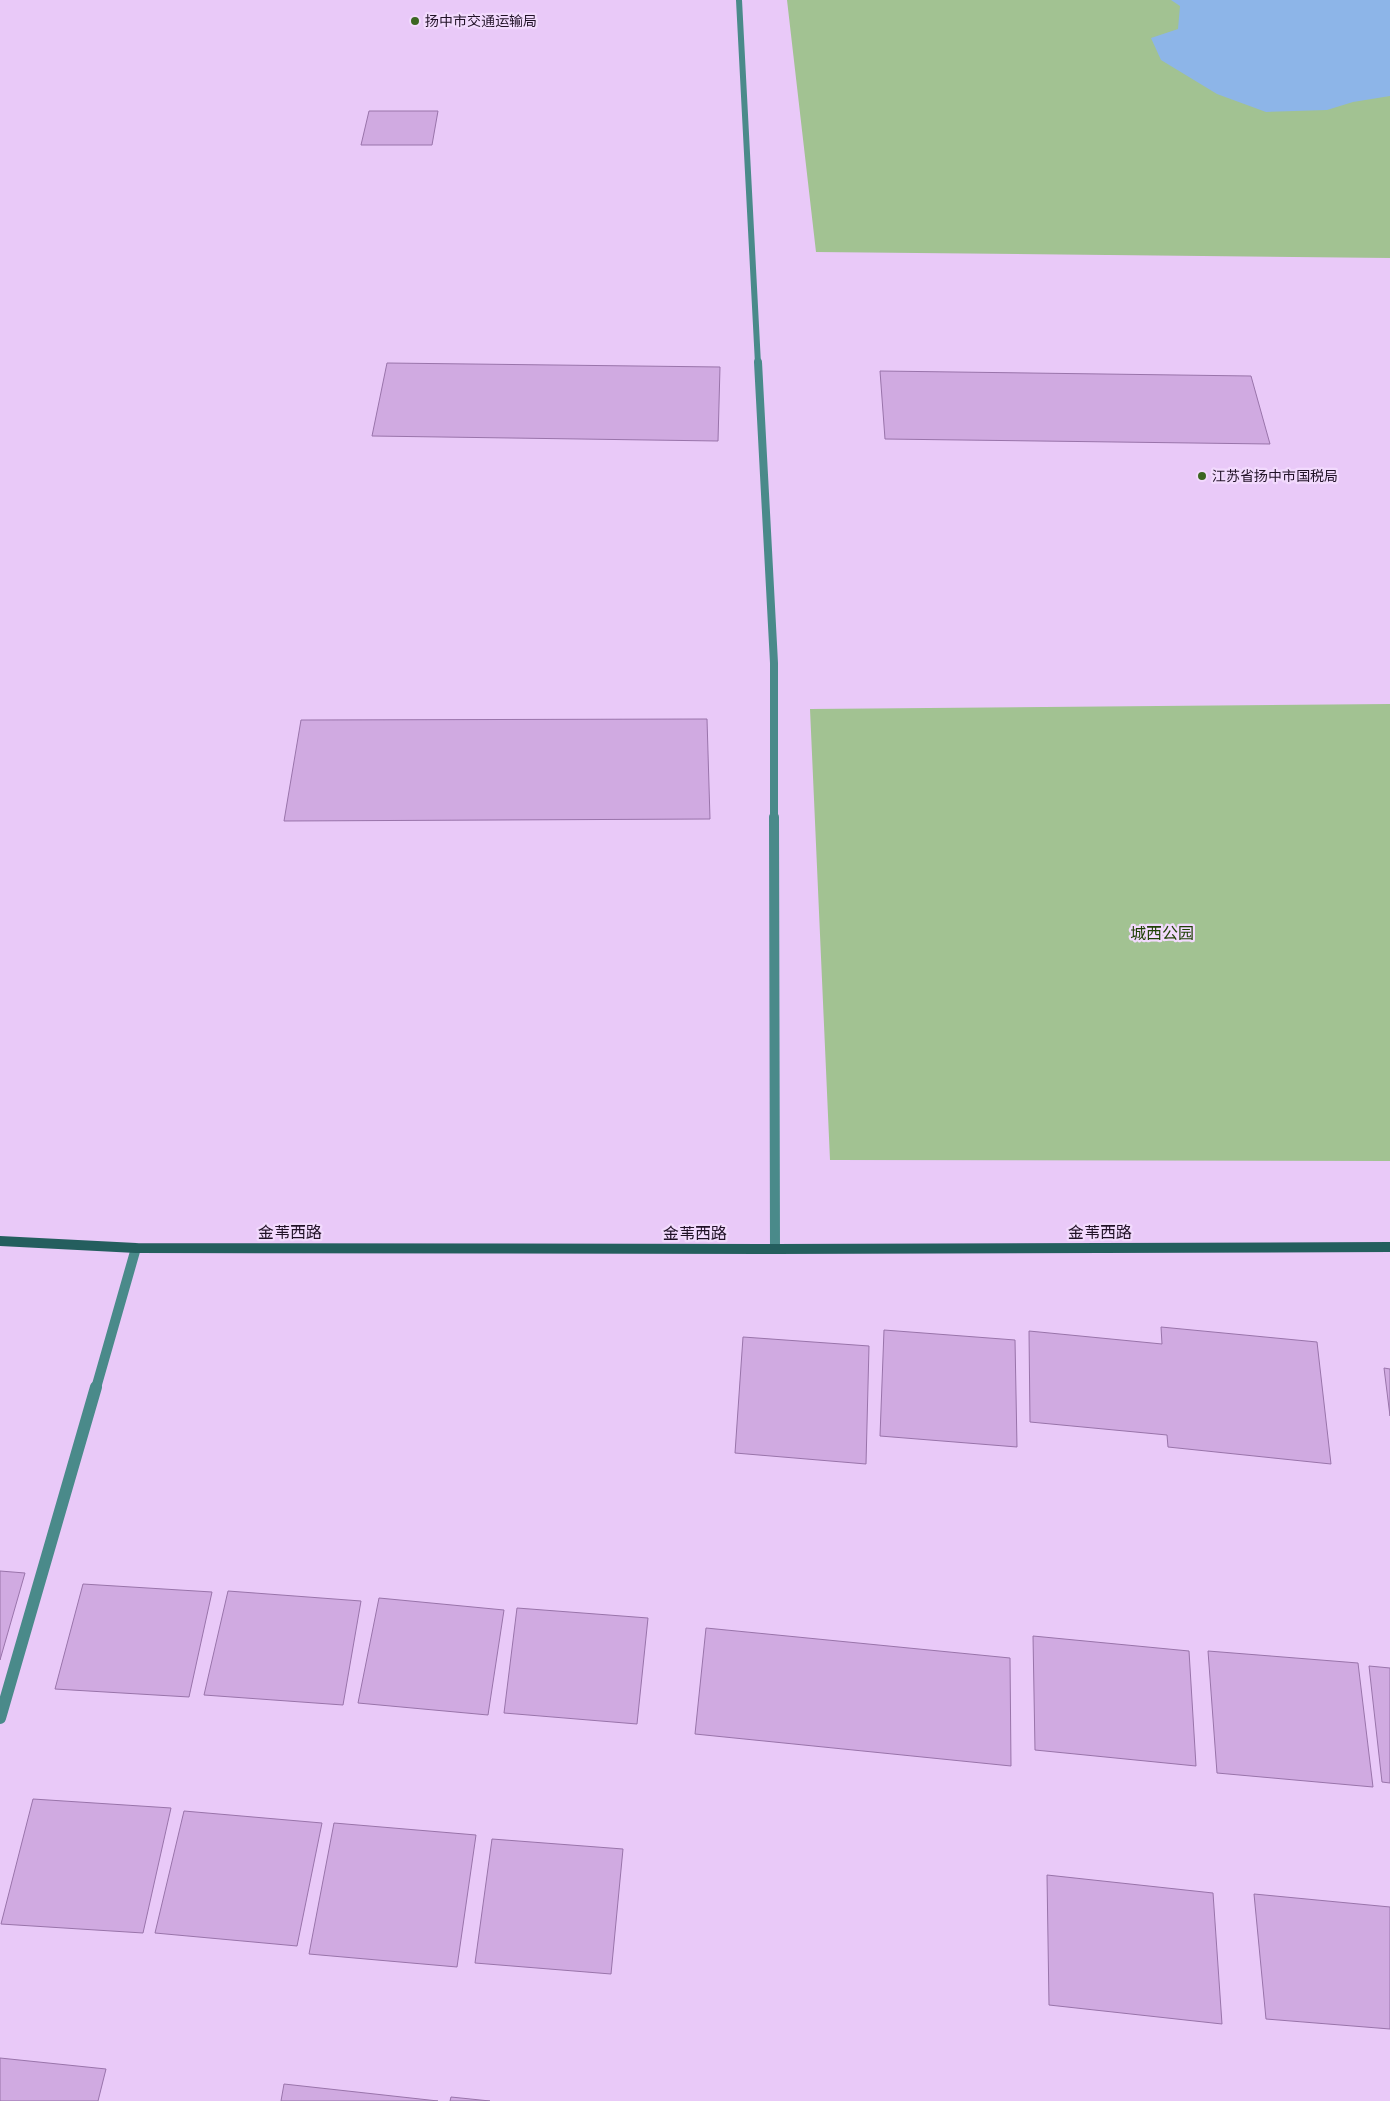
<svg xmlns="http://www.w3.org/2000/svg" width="1390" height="2101" font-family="'Archivo Narrow','Noto Sans SC',sans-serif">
	<rect width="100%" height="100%" fill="#e9c9f8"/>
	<path fill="#a2c292" d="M787,0H1390V258L816,252Z
		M1390,704V1161L830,1160L810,709Z"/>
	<path fill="#8db5e8" d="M1171,0H1390V96L1353,102L1327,110L1266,112L1217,94L1161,60L1151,38L1178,29L1180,6Z"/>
	<path fill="#d0aae1" stroke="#9974aa" d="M369,111H438L432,145H361Z
		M387,363L720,367L718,441L372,436Z
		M880,371L1251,376L1270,444L885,439Z
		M707,719L710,819L284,821L301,720Z
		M1161,1327L1317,1342L1331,1464L1168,1447L1167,1435L1030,1422L1029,1331L1162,1344Z
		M884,1330L1015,1340L1017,1447L880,1436Z
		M743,1337L869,1346L866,1464L735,1453Z
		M1384,1368L1390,1369V1416Z
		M0,1571L25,1573L0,1660Z
		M83,1584L212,1592L189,1697L55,1689Z
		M228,1591L361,1601L343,1705L204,1695Z
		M379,1598L504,1610L488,1715L358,1703Z
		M517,1608L648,1618L637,1724L504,1713Z
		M706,1628L1010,1658L1011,1766L695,1734Z
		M1033,1636L1189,1651L1196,1766L1035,1750Z
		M1208,1651L1358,1663L1373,1787L1217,1773Z
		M1369,1666L1390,1668V1783L1382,1782Z
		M33,1799L171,1808L143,1933L1,1924Z
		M184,1811L322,1823L297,1946L155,1933Z
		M334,1823L476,1835L457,1967L309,1954Z
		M492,1839L623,1849L611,1974L475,1963Z
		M1047,1875L1213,1893L1222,2024L1049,2005Z
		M1254,1894L1390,1907V2029L1266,2019Z
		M0,2058L106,2069L98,2101H0Z
		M284,2084L438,2101H281Z
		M451,2097L490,2101H450Z"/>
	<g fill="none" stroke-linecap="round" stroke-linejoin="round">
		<path stroke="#4a8a8a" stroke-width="10" d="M96,1388L136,1248"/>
		<path stroke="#4a8a8a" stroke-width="12" d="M0,1718L96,1387"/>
		<path stroke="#4a8a8a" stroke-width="6" d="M739,0L758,364"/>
		<path stroke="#4a8a8a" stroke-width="8" d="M758,362L774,663V818"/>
		<path stroke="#4a8a8a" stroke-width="10" d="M774,817L775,1249"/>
		<path stroke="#245e5e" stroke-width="10" d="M0,1241L136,1248L775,1249L1390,1247"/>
	</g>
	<g fill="#3c6622" stroke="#f2dafd" stroke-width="2">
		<circle cx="415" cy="21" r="5"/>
		<circle cx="1202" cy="476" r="5"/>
	</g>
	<g text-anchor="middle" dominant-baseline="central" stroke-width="4.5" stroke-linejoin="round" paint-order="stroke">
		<g font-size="14" fill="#201126" stroke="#f2dafd" text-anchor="start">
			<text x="425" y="21">扬中市交通运输局</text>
			<text x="1212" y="476">江苏省扬中市国税局</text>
		</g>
		<g font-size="16" fill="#1f4005" stroke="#f2dafd">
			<text x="1162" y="933">城西公园</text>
		</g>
		<g font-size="16" fill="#201126" stroke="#f2dafd">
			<text x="290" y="1232">金苇西路</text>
			<text x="1100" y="1232">金苇西路</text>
			<text x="695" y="1233">金苇西路</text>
		</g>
	</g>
</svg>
